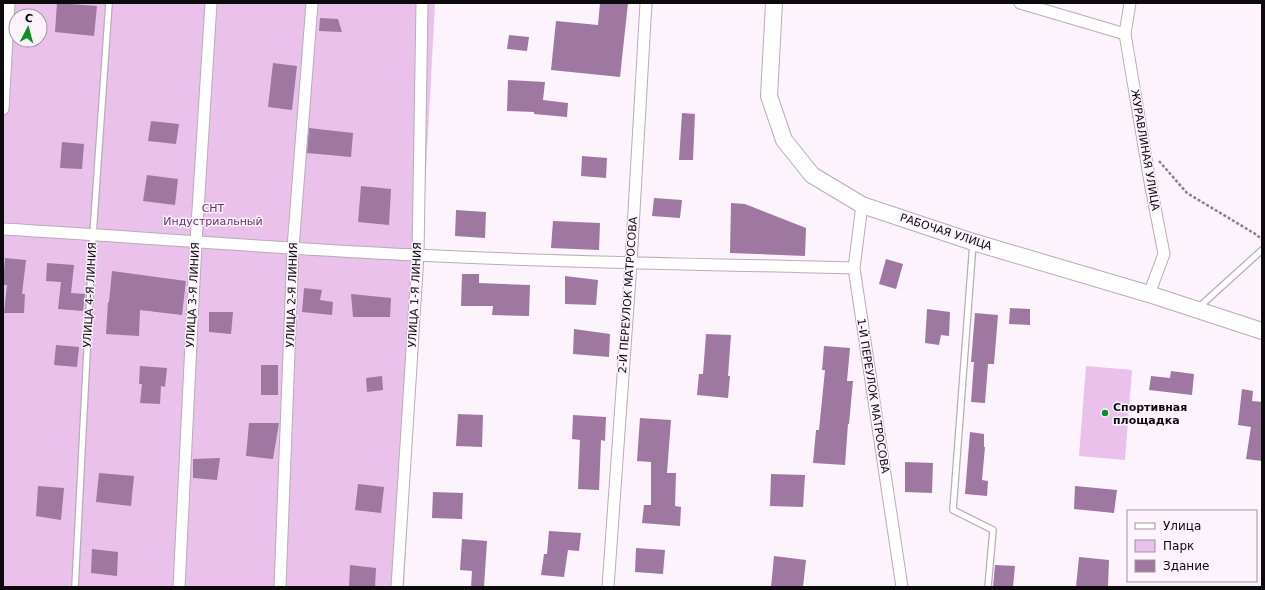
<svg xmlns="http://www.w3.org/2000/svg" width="1265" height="590" font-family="'DejaVu Sans',sans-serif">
	<rect width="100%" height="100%" fill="#fdf3fd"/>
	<path fill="#e9c1eb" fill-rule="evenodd" d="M3,3H435L404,587H3ZM16,16H40V40H16Z
		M1086,366L1132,370L1125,460L1079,456Z"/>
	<path fill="#9e78a0" d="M57,3L97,6L94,36L55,32Z
		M600,3H628L620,77L551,70L556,21L598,25Z
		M320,18L338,19L342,32L319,31Z
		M509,35L529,37L527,51L507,49Z
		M273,63L297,66L292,110L268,107Z
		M508,80L545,82L543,100L568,103L567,117L534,114V112L507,111Z
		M682,113L695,114L693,160H679Z
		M151,121L179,124L176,144L148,141Z
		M309,128L353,133L351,157L307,153Z
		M62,142L84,144L82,169L60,168Z
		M582,156L607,158L606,178L581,176Z
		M147,175L178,179L175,205L143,201Z
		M361,186L391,189L389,225L358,222Z
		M654,198L682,200L680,218L652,216Z
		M731,203L745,204L806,228L805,256L730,253Z
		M456,210L486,212L485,238L455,236Z
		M553,221L600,223L599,250L551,248Z
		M5,258L26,260L22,294H25L24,313H4L7,285H3Z
		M886,259L903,264L896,289L879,284Z
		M47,263L74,265L71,293L85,294L83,311L58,309L61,282L46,281Z
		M112,271L186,281L182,315L140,310L139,336L106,334L108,302H109Z
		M462,274H479V283L530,285L529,316L492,315L493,306H461Z
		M565,276L598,280L596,305L565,304Z
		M304,288L322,290L320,300L333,302L332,315L302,312Z
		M351,294L391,298L390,317H353Z
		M1010,308L1030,309V325L1009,324Z
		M927,309L950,312L949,336L941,335L939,345L925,343Z
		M209,312H233L231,334L209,332Z
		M975,313L998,315L994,364H988L985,403L971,402L974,362H971Z
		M574,329L610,334L609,357L573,354Z
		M706,334L731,335L728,376H730L728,398L697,395L699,374H703Z
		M56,345L79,347L77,367L54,365Z
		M824,346L850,348L847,381H853L849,424H848L845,465L813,463L816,430H819L825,370H822Z
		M261,365H278V395H261Z
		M140,366L167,368L165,387L161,386L160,404L140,403L142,384H139Z
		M1171,371L1194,374L1192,395L1149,390L1151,376L1170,378Z
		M382,376L383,390L367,392L366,378Z
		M1242,389L1253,391L1252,401L1262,402V461L1246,459L1251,427L1238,425Z
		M458,414L483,415L482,447L456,446Z
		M573,415L606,417L605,441L601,440L599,490L578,489L580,440L572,439Z
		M640,418L671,420L667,473H676L675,506L681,507L680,526L642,523L644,505H651V462L637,461Z
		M249,423H279L273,459L246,456Z
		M970,432L984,434V447H985L982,480L988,481L987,496L965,494Z
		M220,458L217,480L193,478V459Z
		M905,462L933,463L932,493L905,492Z
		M99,473L134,476L131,506L96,502Z
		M771,474L805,475L803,507L770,506Z
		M358,484L384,487L381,513L355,510Z
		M38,486L64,488L61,520L36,516Z
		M1075,486L1117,490L1114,513L1074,509Z
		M433,492L463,493L462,519L432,518Z
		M549,531L581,533L579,551L568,550L564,577L541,575L544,554H547Z
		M462,539L487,541L484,587H471L472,571L460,570Z
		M636,548L665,550L663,574L635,572Z
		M92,549L118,552L117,576L91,573Z
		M774,556L806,560L803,587H771Z
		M1079,557L1109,560L1108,587H1076Z
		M350,565L376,568L375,587H349Z
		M995,565L1015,566L1013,587H993Z"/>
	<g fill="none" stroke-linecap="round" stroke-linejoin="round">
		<defs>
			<path id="lane" d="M973,243L953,510L993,530L988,587
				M1198,308L1262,250
				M75,587L93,234L109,3"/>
			<path id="street" d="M1020,3L1125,34
				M1130,3L1125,34L1150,182L1164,254L1149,294
				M3,109L9,3
				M862,205L854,268L902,587
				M3,229C141,237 279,249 417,255C563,263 708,264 854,268
				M179,587L196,242L211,3
				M280,587L293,248L312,3
				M397,587L418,255L422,3
				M608,587L631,263L646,3"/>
			<path id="secondary" d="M774,3L769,96L784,140L812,175L862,205L973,242L1149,294L1262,331"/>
		</defs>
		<use href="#lane" stroke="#b7adb7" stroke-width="8"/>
		<use href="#street" stroke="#b7adb7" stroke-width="13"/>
		<use href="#secondary" stroke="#b7adb7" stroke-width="18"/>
		<path stroke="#888288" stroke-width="2.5" stroke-dasharray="3 2" stroke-linecap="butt" d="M1159,161L1187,193L1257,235L1262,240"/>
		<use href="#lane" stroke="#fff" stroke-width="5.5"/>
		<use href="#street" stroke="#fff" stroke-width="11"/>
		<use href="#secondary" stroke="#fff" stroke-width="16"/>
	</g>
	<circle fill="#069124" stroke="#fdf3fd" stroke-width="1.5" cx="1105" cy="413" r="4"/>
	<g text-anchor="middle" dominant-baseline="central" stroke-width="3" stroke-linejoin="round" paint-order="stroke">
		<g font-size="11" fill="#0d0a0d" stroke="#fdf3fd">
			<text transform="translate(1145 150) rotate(80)">ЖУРАВЛИНАЯ УЛИЦА</text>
			<text transform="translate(946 232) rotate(18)">РАБОЧАЯ УЛИЦА</text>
			<text transform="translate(90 295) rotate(-87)">УЛИЦА 4-Я ЛИНИЯ</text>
			<text transform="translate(193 295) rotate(-87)">УЛИЦА 3-Я ЛИНИЯ</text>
			<text transform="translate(292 295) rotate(-88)">УЛИЦА 2-Я ЛИНИЯ</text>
			<text transform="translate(415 295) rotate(-87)">УЛИЦА 1-Я ЛИНИЯ</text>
			<text transform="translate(628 295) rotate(-86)">2-Й ПЕРЕУЛОК МАТРОСОВА</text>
			<text transform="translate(873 396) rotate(81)">1-Й ПЕРЕУЛОК МАТРОСОВА</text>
		</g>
		<g font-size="11" fill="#66346a" stroke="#fdf3fd">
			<text x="213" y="208">СНТ<tspan x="213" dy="13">Индустриальный</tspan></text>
		</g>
		<g font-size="11" font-weight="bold" fill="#0d0a0d" stroke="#fdf3fd" text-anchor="start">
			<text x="1113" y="407">Спортивная<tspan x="1113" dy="13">площадка</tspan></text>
		</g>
	</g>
	<rect width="1265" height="590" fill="none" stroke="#0d0a0d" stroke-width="8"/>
	<rect x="1127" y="510" width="130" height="72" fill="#fdf3fd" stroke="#9d969d"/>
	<rect x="1135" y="523" width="20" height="6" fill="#ffffff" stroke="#9d969d"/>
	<text x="1163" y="530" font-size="12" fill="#0d0a0d">Улица</text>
	<rect x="1135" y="540" width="20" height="12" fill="#e9c1eb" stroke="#9d969d"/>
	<text x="1163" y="550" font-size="12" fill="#0d0a0d">Парк</text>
	<rect x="1135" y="560" width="20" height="12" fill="#9e78a0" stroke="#9d969d"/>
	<text x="1163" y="570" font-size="12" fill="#0d0a0d">Здание</text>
	<g transform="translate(28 28) rotate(6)"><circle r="19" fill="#fdf3fd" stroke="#9d969d"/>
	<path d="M0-3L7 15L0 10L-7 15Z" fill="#069124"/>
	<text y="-6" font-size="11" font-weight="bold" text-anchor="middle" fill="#0d0a0d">С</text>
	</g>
</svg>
